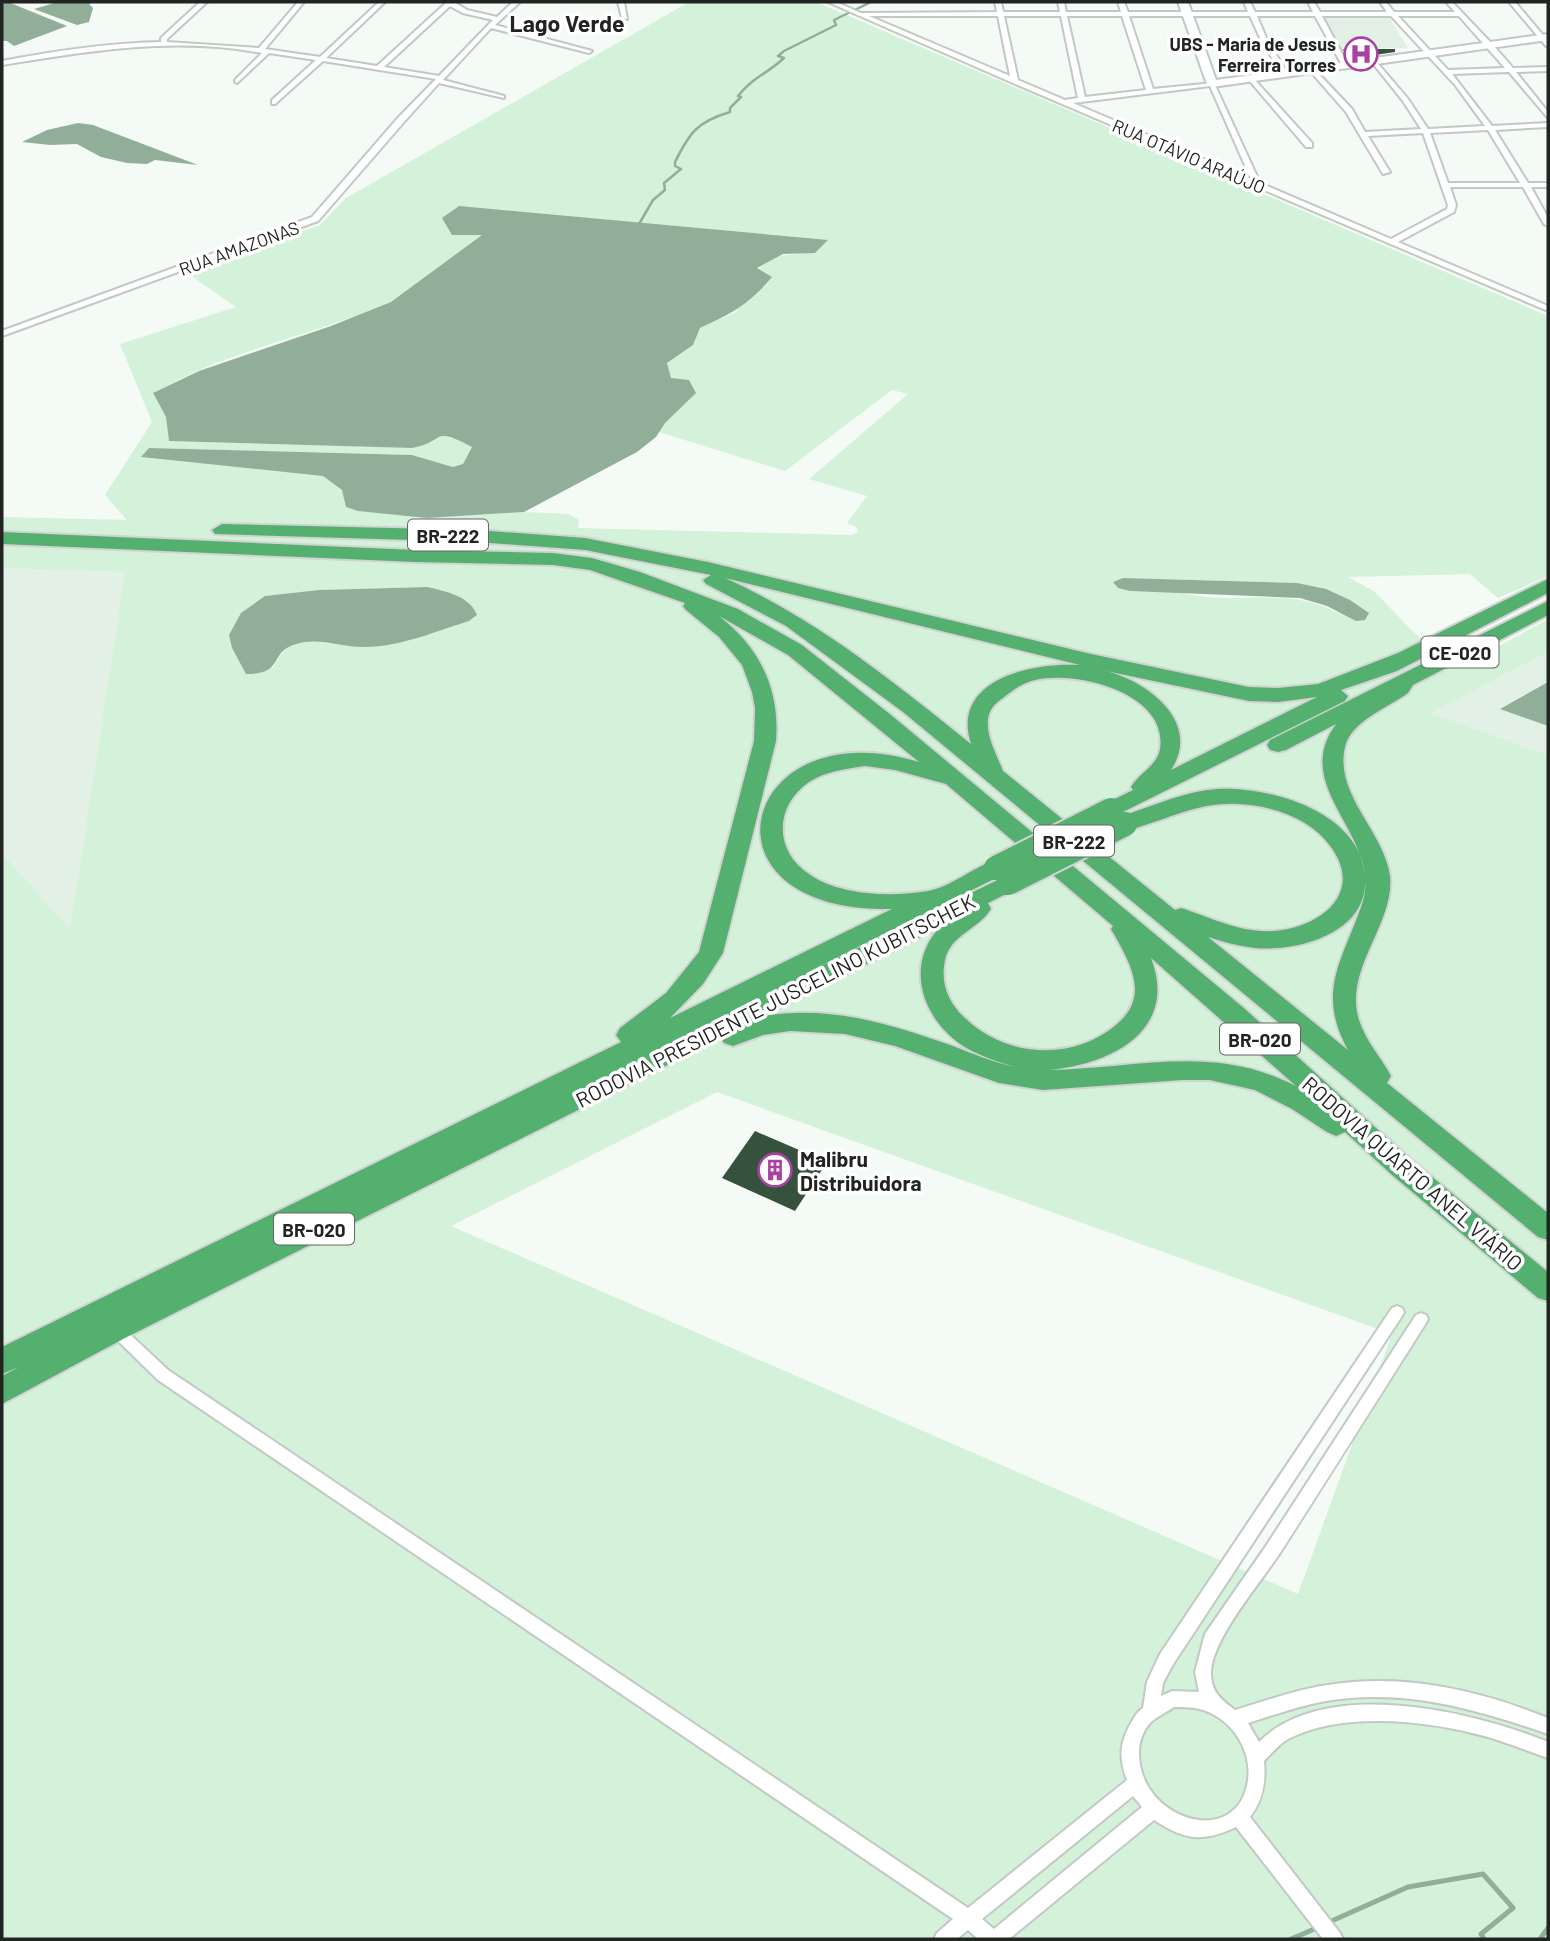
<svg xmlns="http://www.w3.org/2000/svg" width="1550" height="1941" font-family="Barlow,sans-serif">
	<rect width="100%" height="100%" fill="#f4faf5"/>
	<path fill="#e3f0e6" d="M1323,17H1389L1408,48L1340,49Z
		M2,568L125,572L70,931L2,853Z
		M1548,652V755L1429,713Z"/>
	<path fill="#d4f1da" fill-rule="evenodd" d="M689,2H816L1548,316V576L1498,598L1470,574L1348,577L1375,592L1414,633L1461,667L1548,619V652L1430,713L1548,755V1939H2V853L70,930L125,572L2,568V517L127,520L105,495L152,422L120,344L236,307L187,273L320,225L346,198ZM484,234L828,240L815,253C759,254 757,265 736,312L700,328L693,345L667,363C673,384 671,414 659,432L785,471L892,390L908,394L809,479L867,496L847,523L856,527L858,532L852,535L578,528L579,520L568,514L524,512L427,518L342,490L323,476L142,457L149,448L412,455L453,467L463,464L472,447C429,425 448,442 412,448L169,441L166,417L153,394C222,351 313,336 388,303C423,288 454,257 484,234ZM1123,578L1297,583L1345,617C1294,586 1252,603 1197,596C1173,592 1147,584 1123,578ZM427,587L477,615L469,621C436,631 398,648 363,647C339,646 316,635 293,645C282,649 278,660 272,669L265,596L319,590ZM717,1092L1392,1334L1298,1594L451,1226Z"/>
	<path fill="#91af98" d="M2,2H8L67,26L14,46L7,41H2Z
		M58,2H95L89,4L93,8L89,22L77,25L34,9Z
		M78,123L93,125L198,165L155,160L147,164L127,163L101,157L77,144L50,145L22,142L47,130Z
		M459,206L828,240L815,253L783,254L757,268L772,277C749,304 733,313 700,328L693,345L667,363L671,378L689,380L696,393L665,423L656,437L637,452L524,512L427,518L358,511L346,507L342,490L323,476L141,457L149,448L412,455L453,467L463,464L472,447C430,425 447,442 412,448L169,441L166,417L153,393L199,371L331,326L391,302L482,235H452L442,218Z
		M1123,578L1297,583L1326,589L1350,600L1369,613L1365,620L1356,621L1327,606L1300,598L1130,591L1118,588L1113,582Z
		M427,587C445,591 470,596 477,615L469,621C436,631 398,648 363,647C339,647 317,636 293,645C269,654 284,674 246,674L232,648L229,635L241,613L265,596L319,590Z
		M1548,682V726L1500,709Z"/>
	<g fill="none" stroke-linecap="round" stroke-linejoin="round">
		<path stroke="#91af98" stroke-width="2.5" d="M639,224L653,200L665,190L664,183L681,169L675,166V162C690,132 697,122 730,112V108L741,97L738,96C753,77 767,74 784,58L778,56L784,51L836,25L834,20L871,2"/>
		<path stroke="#91af98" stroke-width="5" d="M1327,1923L1408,1887L1483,1874L1513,1908L1481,1934L1484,1939
			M1291,1939L1319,1927
			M1540,1939L1548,1928"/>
	</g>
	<path fill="#36513c" d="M1343,49H1395V52L1348,59Z
		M755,1131L827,1162L795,1211L722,1178Z"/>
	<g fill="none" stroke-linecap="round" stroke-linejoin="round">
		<defs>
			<path id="street" d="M200,2H207L167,39V42L259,48L298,2H304L265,49L320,57L379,2H385L326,58L377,66L447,2H454L467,10L497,17L513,2H520L495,25L592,51L589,53L491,28L443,80L504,96V98L439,83L403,123L318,221L2,336V331L312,217L397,119L436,79L323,61L275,104H272V100L316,60L269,53L237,83L235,82V80L262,53C175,36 87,51 2,65V61C55,51 107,43 161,42V38ZM450,6L463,13L493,20L439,76L384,67Z
				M618,2H624L627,19L622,18Z
				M828,2H836L861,13L997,12L995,2H1001L1003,12H1060L1058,2H1064L1066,12H1121L1118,2H1124L1128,12H1248L1244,2H1250L1255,12H1313L1308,2H1314L1320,12H1387L1380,2H1386L1394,12H1455L1446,2H1452L1493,45L1513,68L1548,67V71L1516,72L1548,112V118L1509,72L1452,74L1492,126L1548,123V127L1495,130L1528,183H1548V187H1531L1548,218V226L1544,224L1523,187H1450L1456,205L1454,212L1398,242L1548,306V311L1013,83ZM869,16H998L1010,76ZM1004,16H1061L1078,98L1065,100L1018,80ZM1067,16H1122L1146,90L1085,97ZM1129,16H1250L1261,40L1282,74L1285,76L1288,74L1267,40L1257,16H1315L1342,65L1345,67L1348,65L1322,16H1391L1456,86L1485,126L1428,129L1408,99L1374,59L1371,61L1403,101L1421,129L1365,132L1352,109L1315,70H1311V72L1346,112L1383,174L1390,172L1368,136L1423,133L1448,205L1447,209L1391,239L1260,183L1214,83L1153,89ZM1398,16H1459L1505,68L1448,70ZM1210,86L1251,179L1073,103ZM1488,130L1520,183H1448L1430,133Z
				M1509,2H1515L1548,41V47L1546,46Z
				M1249,78H1253L1312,143V147H1306L1249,80Z
				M1397,1306L1402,1308L1404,1312L1402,1316L1172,1666L1163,1683L1161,1696L1172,1691L1199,1692L1195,1672L1205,1634L1266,1546L1416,1315L1421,1313L1426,1315L1428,1319L1426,1323C1377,1400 1329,1477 1280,1553C1261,1582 1212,1639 1211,1672C1211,1693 1221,1699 1235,1710C1266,1701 1297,1689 1328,1685C1404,1673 1478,1690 1548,1718V1734C1476,1709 1404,1688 1326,1701C1299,1706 1273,1715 1248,1723L1259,1742C1325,1676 1472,1711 1548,1742V1758C1528,1751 1508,1743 1488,1737C1430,1721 1344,1710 1288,1739C1279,1744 1272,1753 1264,1761C1266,1782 1263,1800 1250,1817L1340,1933L1343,1939H1323L1236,1827C1202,1843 1185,1840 1154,1820L1009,1939H978L968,1930L957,1939H934L937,1933L953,1919L158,1380L110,1333L108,1329L110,1325L115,1323L120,1325L168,1370L968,1908L1127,1780C1118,1757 1120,1742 1132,1721C1136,1715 1137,1712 1143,1708L1147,1682L1160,1654L1392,1308ZM1174,1707C1185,1707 1196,1707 1206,1711C1233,1721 1252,1751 1248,1780C1238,1851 1137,1820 1139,1751C1139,1741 1144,1729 1151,1722C1158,1716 1167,1712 1174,1707ZM1133,1796L1142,1807L994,1929L982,1919Z"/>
			<path id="secondary" d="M1178,2H1188L1216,80L1548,34V40L1212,87L1207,84Z"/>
			<path id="highway" d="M222,524L477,530L585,538L708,562L1091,654L1249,687L1278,688L1318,684L1398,653L1548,579V593L1397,671L1341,690L1348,696L1345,701L1111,818L1103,815L1100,810L1103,805L1133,790L1131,787C1139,773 1157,766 1160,749C1169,693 1076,670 1035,680C1022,683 1013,690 1003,698C995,703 989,710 988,719C986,737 997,755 1003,771L1175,910L1181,908C1212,918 1240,933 1274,931C1319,928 1365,894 1331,847C1311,818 1270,805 1237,804C1199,802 1168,819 1133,829L1125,827L1122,821L1125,815C1155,805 1186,791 1217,789C1273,786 1370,815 1365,886C1362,935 1294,952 1255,948C1239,946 1223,942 1208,937L1348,1050C1315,990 1344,959 1363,901C1381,834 1289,788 1336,724L1286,750L1278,752L1270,750L1267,745L1270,740L1548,601V615L1413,685L1408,693C1389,707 1351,721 1345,747C1334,795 1384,831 1390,876C1395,924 1343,969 1359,1020C1366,1042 1381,1057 1391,1076L1387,1083L1548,1213V1240L1538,1237L903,712L786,626L706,584L703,580L711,575L585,550L477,542L215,534L212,530ZM725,578L1080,665C1033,662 950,679 971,744C894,682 816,619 725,578ZM1106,671L1249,701L1278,702L1317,697L1171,770C1202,723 1149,682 1106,671Z
				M2,532L415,550L553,553L592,558L640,572L738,609L802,645L891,715L1245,1009L1409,1158L1548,1272V1301L1538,1298L1391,1174L1345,1132L1336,1136L1327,1132L1292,1109L1255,1090L1210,1080H1182L1043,1090L999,1083L895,1046L845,1034L790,1031L763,1035L733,1046L724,1043L721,1038L125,1338L2,1404V1376L19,1367L2,1374V1347L621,1042L616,1035L620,1028L666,993L699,952L754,741L755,708L752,692L742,665L719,637L686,610L683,606L685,603L590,570L553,565L415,562L2,544ZM719,616L788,655L919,762C741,707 687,913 892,909L670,1018L703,984L723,953L776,741C780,689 760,648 719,616ZM865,766L895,770L946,784L1113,926L1111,929C1121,947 1134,967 1135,988C1135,1004 1128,1015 1116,1025C1072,1062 1005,1057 965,1018C948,1003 940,982 945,960C950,935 979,929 991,909L988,903L1016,889L1020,883L1016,877L1008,875L806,973L1004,874L1008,868L1004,862L996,860C973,867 951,887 928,891C892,897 840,896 809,874C774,851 774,806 809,782C826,771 846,769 865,766ZM940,927C905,964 921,1016 960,1044C977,1055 995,1061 1015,1067C993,1062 973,1054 953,1046C890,1024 831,1005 764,1016ZM1151,958L1296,1086C1212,1043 1136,1069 1048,1070C1110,1065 1179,1031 1151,958Z"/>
		</defs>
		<use href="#street" stroke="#c2c8c3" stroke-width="4"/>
		<use href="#secondary" stroke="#c2c8c3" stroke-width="4"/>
		<use href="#highway" stroke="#d3d3d3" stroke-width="4"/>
		<use href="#street" fill="#fff" fill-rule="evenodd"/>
		<use href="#secondary" fill="#fff" fill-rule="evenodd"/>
		<use href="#highway" fill="#54b06f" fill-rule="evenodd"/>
		<defs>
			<path id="highway-bridge" d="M996,868L1111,810
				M1008,883L1125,824"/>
		</defs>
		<use href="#highway-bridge" stroke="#d3d3d3" stroke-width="28" stroke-linecap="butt"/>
		<use href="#highway-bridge" stroke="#54b06f" stroke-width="24"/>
	</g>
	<defs>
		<symbol id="hospital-ring" viewBox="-11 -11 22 22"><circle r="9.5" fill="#fff" stroke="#aa40a1" stroke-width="1.5"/><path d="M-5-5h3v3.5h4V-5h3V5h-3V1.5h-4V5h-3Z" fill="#aa40a1"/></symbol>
		<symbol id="building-ring" viewBox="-11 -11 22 22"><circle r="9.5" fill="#fff" stroke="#aa40a1" stroke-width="1.5"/><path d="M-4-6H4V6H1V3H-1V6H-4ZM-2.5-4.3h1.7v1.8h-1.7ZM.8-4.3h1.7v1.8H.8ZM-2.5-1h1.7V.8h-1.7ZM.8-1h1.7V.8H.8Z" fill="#aa40a1"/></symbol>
	</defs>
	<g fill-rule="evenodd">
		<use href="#hospital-ring" x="1342" y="35" width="38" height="38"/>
		<use href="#building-ring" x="756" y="1151" width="38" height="38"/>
	</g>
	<g text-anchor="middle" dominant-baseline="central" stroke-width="7" stroke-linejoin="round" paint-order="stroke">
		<g font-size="18" font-weight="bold" fill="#222422" stroke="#fff" text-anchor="end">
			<text x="1336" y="44">UBS - Maria de Jesus<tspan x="1336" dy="21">Ferreira Torres</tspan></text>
		</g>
		<g font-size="18" fill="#222422" stroke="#fff">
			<text transform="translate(1189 156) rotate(23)">RUA OTÁVIO ARAÚJO</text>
			<text transform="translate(239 248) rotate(-20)">RUA AMAZONAS</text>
		</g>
		<g fill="#fff" stroke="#646664" stroke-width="2">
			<rect x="408" y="519.5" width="80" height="31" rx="5"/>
			<rect x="1421.5" y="636.5" width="77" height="31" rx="5"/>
			<rect x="1034" y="825.5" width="80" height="31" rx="5"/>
			<rect x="1220" y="1023.5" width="80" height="31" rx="5"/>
			<rect x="274" y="1213.5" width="80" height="31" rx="5"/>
		</g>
		<g font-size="19" font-weight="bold" fill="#222422">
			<text x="448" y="535">BR-222</text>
			<text x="1460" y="652">CE-020</text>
			<text x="1074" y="841">BR-222</text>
			<text x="1260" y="1039">BR-020</text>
			<text x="314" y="1229">BR-020</text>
		</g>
		<g font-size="21" fill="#222422" stroke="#fff">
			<text transform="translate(775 1000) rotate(-27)">RODOVIA PRESIDENTE JUSCELINO KUBITSCHEK</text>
			<text transform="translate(1413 1173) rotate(41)">RODOVIA QUARTO ANEL VIÁRIO</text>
		</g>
		<g font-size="21" font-weight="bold" fill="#222422" stroke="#fff" text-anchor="start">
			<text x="800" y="1158">Malibru<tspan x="800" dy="24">Distribuidora</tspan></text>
		</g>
		<g font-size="23" font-weight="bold" fill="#222422" stroke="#fff">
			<text x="567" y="23">Lago Verde</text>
		</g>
	</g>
	<rect width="1550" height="1941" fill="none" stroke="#222422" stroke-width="7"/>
</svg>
